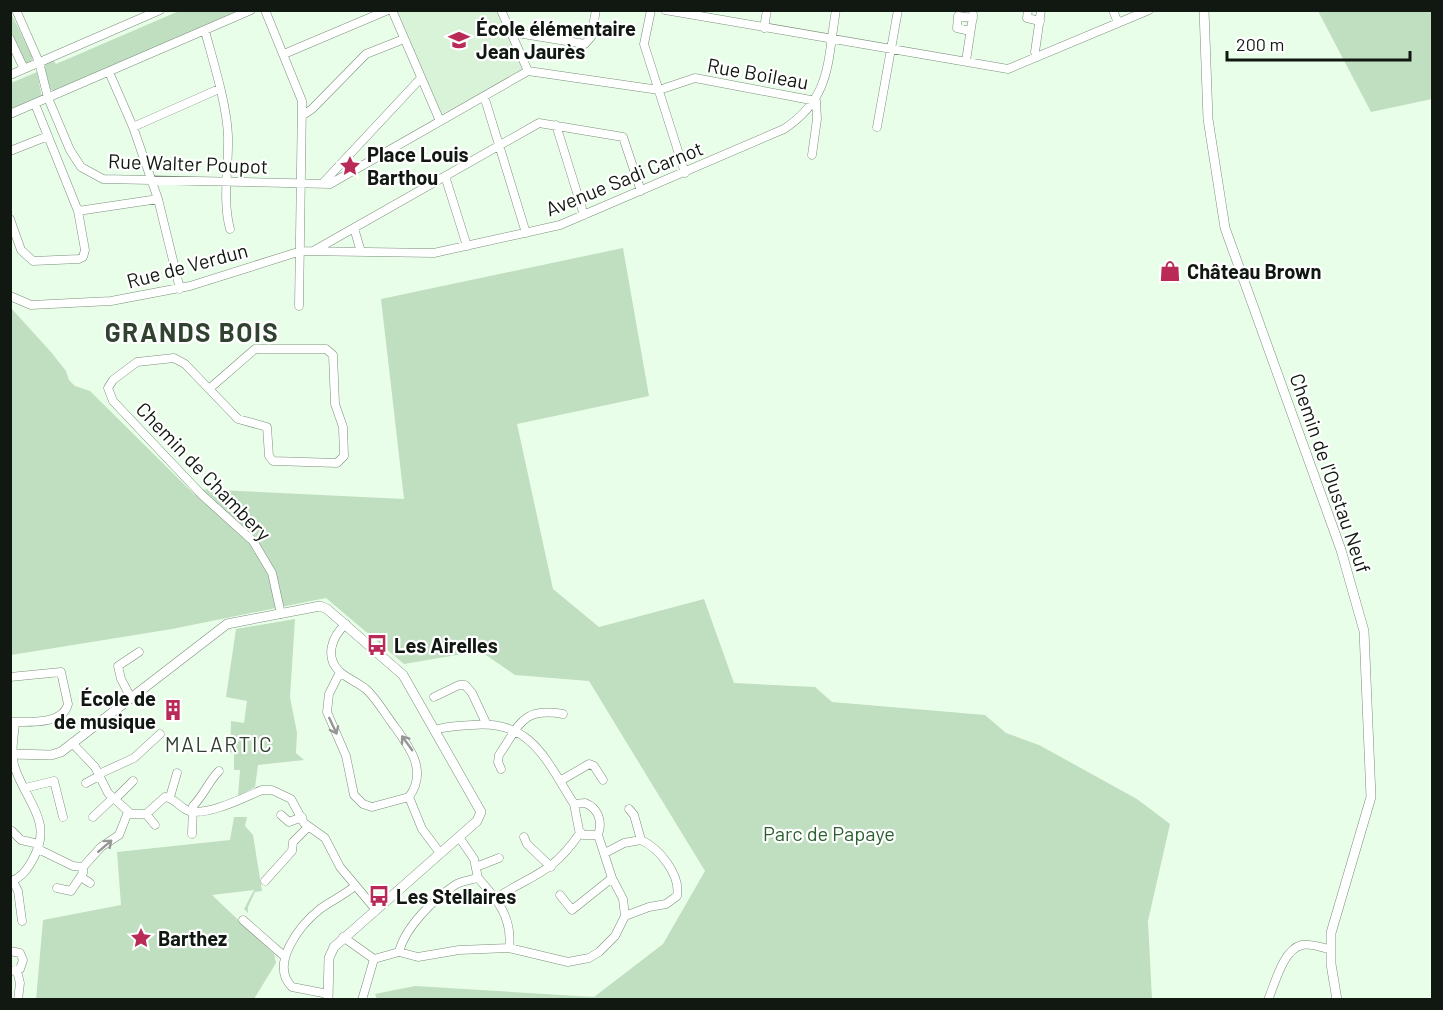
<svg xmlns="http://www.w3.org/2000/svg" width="1443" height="1010" font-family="Barlow,sans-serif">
	<rect width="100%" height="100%" fill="#e9fee9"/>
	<path fill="#d9f3d9" d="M396,11H497L524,69L440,115Z"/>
	<path fill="#c0dec0" d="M10,11L33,58L28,65L24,63L11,33Z
		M179,11H241L55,91L49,89L44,69L46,63L53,60L56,64Z
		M1318,11H1432V99L1371,112Z
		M37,72L42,98L11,111V83Z
		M623,248L649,396L517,424L553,589L599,627L704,599L734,683L815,687L832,702L985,715L1006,733L1039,745L1137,799L1170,824L1148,921L1152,999H377L375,994L415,986L594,997L663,944L705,871L589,681L515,675L480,651L404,664L326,598L172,629L11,655V308L51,352L66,371L69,380L75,386L90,391L195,495L198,489L404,499L381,299Z
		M295,619L290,697L297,733L296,753L304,760L258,765L255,787L238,796L240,770H234V753L230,752L231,721L244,723L247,701L226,697L236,629Z
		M234,817H247L245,826L253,835L262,891L255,892L248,907V913L244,909L254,890L212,895L274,954L276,963L254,999L36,1000L43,920L121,905L117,852L230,840Z"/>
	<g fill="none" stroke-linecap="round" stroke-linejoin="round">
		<defs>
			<path id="minor" d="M16,10L39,62L48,98L70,150L81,167L103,179L330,184L528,71
				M265,10L302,101L299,306
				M392,10L440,121
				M501,10L528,71
				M651,10L644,44L685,173
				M665,10L1008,69L1149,10
				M1028,10L1027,18L1040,21
				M1113,10L1118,23
				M764,28L767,10
				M205,31C213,61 227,105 228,136C229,166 222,199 230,229
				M970,31L957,28L958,16L973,18
				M511,32L585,44L591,37L596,10
				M10,39L24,69
				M284,54L388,10
				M1037,57L1035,52L1041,10
				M966,61L973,15
				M528,71L659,90L695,78L816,101L817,119L812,155
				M109,72L133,127L158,199L180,289
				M10,75L160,10
				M484,96L526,233
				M35,104L78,211L158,199
				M10,114L251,10
				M303,115L312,109L366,54L404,39
				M556,125L584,215
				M133,127L219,89
				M877,127L898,10
				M10,151L48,136
				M445,176L467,246
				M322,184L421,78
				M10,219L21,250L33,261L79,259L83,257L85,250L78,211
				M354,228L361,252
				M315,250L539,123L623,137L641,191
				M10,296L31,305L111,301L190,286L301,251L434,253L560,225L784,129C832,97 827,62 836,10
				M209,389L255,349H326L333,355L335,404L343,427L344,456L337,463L273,461L269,456L267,427L238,419L185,364L174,358L137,362L113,380L108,388L113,401L202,495L253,541L272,573L281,614
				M346,624C332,636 324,657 340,672C348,679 359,683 367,690C377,700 384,712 392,723C408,745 429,770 409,797
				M340,672L329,694L327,712L346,756L354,795L363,804L372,807L409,797
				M10,677L61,672L68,704C63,725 28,722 12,722
				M434,697L459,685H465L472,693L486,723
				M131,698L121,679L118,666L139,652
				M435,730C446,726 460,726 472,725C531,719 546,760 574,804
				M72,743L95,767L108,793L131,814H146L165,797C175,798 180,808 189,811C208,816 245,797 262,790H272L291,799L304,823L325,838L340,867L376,910
				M501,769L498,762L499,755C520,725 521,707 563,714
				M99,774L134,758L160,734
				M560,781L589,764L594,766L603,780
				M86,783L99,776
				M25,788L54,781L63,817
				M170,797L177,773
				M409,797L422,829L440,853
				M115,799L133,781
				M585,803C598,808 603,821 598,835H583L579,830L574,804Z
				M629,809L634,815L641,840
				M146,814L155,825
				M281,815L289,822L302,817
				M93,817L113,798
				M12,831L21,840L39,844
				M192,834L193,806C204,795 208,782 219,771
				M524,837L527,844L551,867
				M38,849L73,866L83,867L101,847L119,835L128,812
				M605,853L624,843L641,840C659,848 681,875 677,896L666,904L649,907L625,916
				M476,867L499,858
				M81,877L90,883
				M478,878C497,899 513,918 509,948
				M13,881L18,891L22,921
				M265,881L292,851L293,842L308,827
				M10,882C22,877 27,870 33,859C54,821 26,802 15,768C10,754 14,737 15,722
				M57,888L71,891L83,873V867
				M560,895L572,910L612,878
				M496,898C535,873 552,874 580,833
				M243,920L284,956
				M343,937L374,959
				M10,951L20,953L23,960L20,969L10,971
				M399,952L418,957L459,950L509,948L568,962L589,958L599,952L615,936L625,916L623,899L612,878L598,835
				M17,971L20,983L18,1000
				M328,994L292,987C269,964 300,925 320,909C331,901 344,895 355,886
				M362,1000L374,959L399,952C405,927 434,899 455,885C461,881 470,880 478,878L474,859L459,837
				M1268,1000C1275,984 1283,949 1302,945C1311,943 1322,948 1330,949"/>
			<path id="tertiary" d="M1204,10L1208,119L1225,228L1341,550L1364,631L1371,797L1331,933V964L1337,1000
				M10,754L51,755L61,752L227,624L320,606L327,609L403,675L481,812L477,821L334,947L329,958L328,1000"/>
		</defs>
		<use href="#minor" stroke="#7c8e7c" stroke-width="9"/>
		<use href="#tertiary" stroke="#7c8e7c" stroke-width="10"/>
		<use href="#minor" stroke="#fff" stroke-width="8"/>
		<use href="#tertiary" stroke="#fff" stroke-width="9"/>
	</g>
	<defs><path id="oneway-shaft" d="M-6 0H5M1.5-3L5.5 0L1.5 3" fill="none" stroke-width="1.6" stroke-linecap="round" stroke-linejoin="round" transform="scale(1.5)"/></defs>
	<g stroke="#949794">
		<use href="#oneway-shaft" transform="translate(333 726) rotate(65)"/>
		<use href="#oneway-shaft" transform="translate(407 743) rotate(-126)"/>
		<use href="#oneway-shaft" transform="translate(105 846) rotate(-41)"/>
	</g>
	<defs>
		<symbol id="school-bare" viewBox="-9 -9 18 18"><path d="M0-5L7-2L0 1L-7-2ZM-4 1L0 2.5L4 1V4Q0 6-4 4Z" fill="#b92a56" stroke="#fff" stroke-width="2.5" paint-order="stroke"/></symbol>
		<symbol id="sight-bare" viewBox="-9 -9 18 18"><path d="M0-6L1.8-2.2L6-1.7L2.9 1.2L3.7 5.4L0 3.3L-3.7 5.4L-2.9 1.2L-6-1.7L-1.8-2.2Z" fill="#b92a56" stroke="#fff" stroke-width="2.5" paint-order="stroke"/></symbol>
		<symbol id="shop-bare" viewBox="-9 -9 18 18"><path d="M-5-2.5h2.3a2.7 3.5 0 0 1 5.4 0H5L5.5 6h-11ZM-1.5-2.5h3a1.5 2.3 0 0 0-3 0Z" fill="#b92a56" stroke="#fff" stroke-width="2.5" paint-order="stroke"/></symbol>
		<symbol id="bus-bare" viewBox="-9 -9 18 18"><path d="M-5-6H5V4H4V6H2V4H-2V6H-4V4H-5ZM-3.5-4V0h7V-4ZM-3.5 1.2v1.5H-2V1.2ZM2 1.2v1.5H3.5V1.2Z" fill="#b92a56" stroke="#fff" stroke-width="2.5" paint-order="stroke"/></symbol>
		<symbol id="building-bare" viewBox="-9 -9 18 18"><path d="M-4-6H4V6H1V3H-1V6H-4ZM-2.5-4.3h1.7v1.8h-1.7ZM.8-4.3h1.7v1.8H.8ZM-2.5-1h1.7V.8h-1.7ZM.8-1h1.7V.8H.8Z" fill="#b92a56" stroke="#fff" stroke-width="2.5" paint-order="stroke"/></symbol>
	</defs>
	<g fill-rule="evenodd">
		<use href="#school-bare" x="444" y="25" width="30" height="30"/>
		<use href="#sight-bare" x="335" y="151" width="30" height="30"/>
		<use href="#shop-bare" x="1155" y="256" width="30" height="30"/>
		<use href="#bus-bare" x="362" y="630" width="30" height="30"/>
		<use href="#building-bare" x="158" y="695" width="30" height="30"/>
		<use href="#bus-bare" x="364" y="881" width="30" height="30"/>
		<use href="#sight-bare" x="126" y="923" width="30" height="30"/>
	</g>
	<g text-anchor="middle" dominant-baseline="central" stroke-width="4.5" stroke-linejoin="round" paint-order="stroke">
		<g font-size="20" font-weight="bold" fill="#111811" stroke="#fff" text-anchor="start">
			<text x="476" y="28">École élémentaire<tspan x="476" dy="23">Jean Jaurès</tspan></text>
			<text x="367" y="154">Place Louis<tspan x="367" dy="23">Barthou</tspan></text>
			<text x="1187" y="271">Château Brown</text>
			<text x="394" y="645">Les Airelles</text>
			<text x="156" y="698" text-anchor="end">École de<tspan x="156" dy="23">de musique</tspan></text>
			<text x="396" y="896">Les Stellaires</text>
			<text x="158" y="938">Barthez</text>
		</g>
		<g font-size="20" fill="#111811" stroke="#fff">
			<text transform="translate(758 73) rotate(10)">Rue Boileau</text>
			<text transform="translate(188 163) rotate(2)">Rue Walter Poupot</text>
			<text transform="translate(624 178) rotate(-22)">Avenue Sadi Carnot</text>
			<text transform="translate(187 265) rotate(-15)">Rue de Verdun</text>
			<text transform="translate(204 471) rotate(46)">Chemin de Chambery</text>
			<text transform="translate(1331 473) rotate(71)">Chemin de l'Oustau Neuf</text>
		</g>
		<g font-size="20" fill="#2a612e" stroke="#fff">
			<text x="829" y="833">Parc de Papaye</text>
		</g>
		<g font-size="21" letter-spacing="1.5" fill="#314231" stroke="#fff">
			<text x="219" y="743">MALARTIC</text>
		</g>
		<g font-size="26" font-weight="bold" letter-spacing="1.5" fill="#314231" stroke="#fff">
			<text x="192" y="331">GRANDS BOIS</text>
		</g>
	</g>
	<rect width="1443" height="1010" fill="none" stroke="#111811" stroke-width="24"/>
	<path d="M1227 51v9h183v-9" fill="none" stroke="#111811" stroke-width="3"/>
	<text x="1236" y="51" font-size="18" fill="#111811" stroke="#ffffff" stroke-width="4.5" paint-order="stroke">200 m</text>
</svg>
